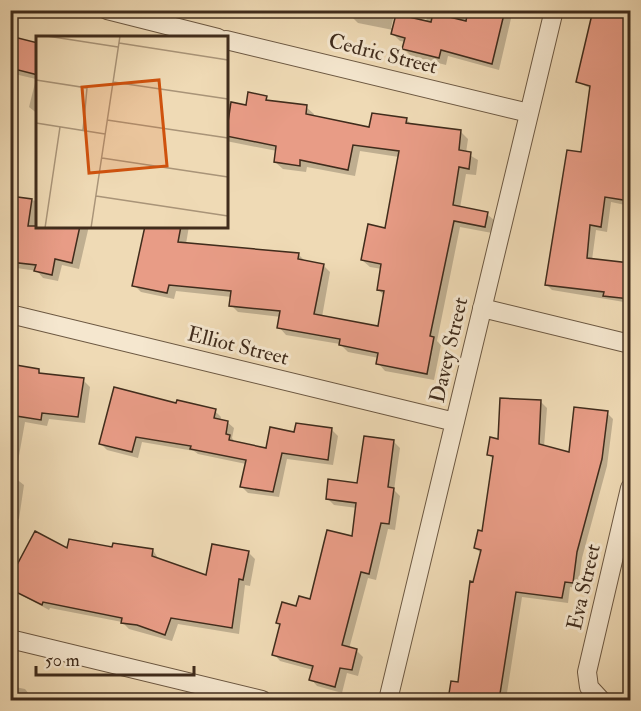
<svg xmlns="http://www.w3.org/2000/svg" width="641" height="711" font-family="'IM FELL Double Pica',serif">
	<rect width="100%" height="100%" fill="#efdab5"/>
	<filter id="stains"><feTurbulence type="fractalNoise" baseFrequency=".00333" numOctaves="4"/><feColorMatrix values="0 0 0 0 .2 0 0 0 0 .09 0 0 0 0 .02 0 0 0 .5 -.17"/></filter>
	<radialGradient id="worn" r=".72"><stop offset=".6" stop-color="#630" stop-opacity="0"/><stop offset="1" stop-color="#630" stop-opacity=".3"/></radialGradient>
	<path fill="#0003" d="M352,10H395L391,28L394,29L426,22L428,10H513L499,70L448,56L446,65L411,56L404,49L406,42L400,41L393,34V30L358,23L351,16Z
		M608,10H630V206L611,202L607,232L596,230L592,260L630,265V303L552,290L547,285L582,154L591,89L578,82Z
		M10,37L38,44V114L29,107L36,79L10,73Z
		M266,98L271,102L306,107L314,114L313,117L371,129L406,119L413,126L461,132L468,139L466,153L478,160L476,175L466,174L460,208L487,214L495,221L492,233L460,227L437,341L441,345L434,380L385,371L378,363L379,358L348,352L340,344L286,335L279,327L281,317L238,312L231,305L232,297L176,291L174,299L141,292L134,285L146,226H189L186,244L298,254L306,262L323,265L330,272L322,317L379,328L384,296L378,289L382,269L370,267L362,260L386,230L399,157L360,151L355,176L307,167L306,172L283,169L275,162L277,151L226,141V103L247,107Z
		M10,149L17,155L11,198L38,201V226H89L79,269L62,265L58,281L43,278L37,271L10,267Z
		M10,365L38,370L43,375L83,380L90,387L85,423L49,419L47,426L25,422L15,478L24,485L19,519L10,517Z
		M541,402L547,408L544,447L570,454L607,413L613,419L607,466L582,558L578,588L570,587L568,603L522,597L507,693L537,697L540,700H449L452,682L459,684L482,554L475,548L483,533L494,460L489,455L500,440Z
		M178,405L215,411L221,417L220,421L227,422L234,428L232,438L236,443L267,449L295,433L332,430L338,436L333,465L287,459L279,497L248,493L242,487L246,464L198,454L194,451L142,442L138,458L107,450L101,444Z
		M394,442L400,448L394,490L400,496L395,530L388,529L376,580L368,578L349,649L357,651L363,657L358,676L347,673L342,693L317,686L311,679L313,670L280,661L274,654L281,626L278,623L311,600L354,538L357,508L334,505L327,498L358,485Z
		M114,549L153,550L159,560L207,577L249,553L255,559L250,586L245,585L239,634L178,624L172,641L129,629L122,622L50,608L49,610L10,589L68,550Z
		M630,614V658L625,652Z
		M10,686L25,689L29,694L71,700H10Z"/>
	<path fill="#e89c86" stroke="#402c1c" stroke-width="1.5" d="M468,10H505L492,64L441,50L439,58L402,49L405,38L391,34L396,14L431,22L433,13L466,21Z
		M593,10L630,18V201L605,197L601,227L590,225L587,258L630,263V299L603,296L604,292L545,285L567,150L581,152L590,86L576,82Z
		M10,36L38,43V75L10,68Z
		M248,92L267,96L266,100L307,105L306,114L369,127L372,113L407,118L406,123L461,130L459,150L471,152L469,169L459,167L453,205L488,212L485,227L454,221L430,336L434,337L427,374L376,364L378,353L339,345L340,339L277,328L280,311L229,306L231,291L169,285L167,293L132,286L145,226H181L178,242L299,253L298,259L324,264L314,314L378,326L384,291L377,290L381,264L361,260L368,224L385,228L399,151L353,145L348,170L300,160V166L274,162L276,146L226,136L231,102L246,105Z
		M10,196L32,199L28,226H80L72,263L55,259L52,275L34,271L36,265L10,262Z
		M10,364L39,369V373L84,378L78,417L42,413L41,420L10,415Z
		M114,387L176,403L177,400L216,409L214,418L228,421L226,434L230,435L229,440L266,448L270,427L294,432L296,423L332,428L328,460L282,453L273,492L240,487L246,460L190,449L191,446L136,437L132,452L99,444Z
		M500,398L541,400L539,444L569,452L574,407L608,411L602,459L577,552L573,583L565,582L562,598L516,592L499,700H448L451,681L458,682L470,581L473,582L481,550L474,548L478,530L482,531L493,456L487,455L490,437L498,439Z
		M364,436L394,440L388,487L394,488L389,524L381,523L369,574L361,572L342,645L357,649L352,670L340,668L335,687L309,680L313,666L272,655L280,624L276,623L282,602L296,606L299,596L310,599L327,530L352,536L356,503L326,499L328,479L357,483Z
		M35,531L67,548L69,539L112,547L113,543L153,549L152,556L206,575L212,544L249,551L243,580L239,579L232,628L171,618L165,635L137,625L121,623L122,618L43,602L42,605L10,589V578Z"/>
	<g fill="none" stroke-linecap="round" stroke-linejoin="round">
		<defs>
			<path id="street" d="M107,10L218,38
				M226,40L529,113
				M482,308L630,344
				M10,314L455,422
				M10,639L262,700
				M388,700L554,10
				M601,700L589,687L587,672L630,488"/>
		</defs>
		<use href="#street" stroke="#6c5842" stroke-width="20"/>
		<use href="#street" stroke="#f5e7cf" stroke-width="18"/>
	</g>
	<g text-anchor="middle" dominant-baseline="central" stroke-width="6" stroke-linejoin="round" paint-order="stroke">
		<g font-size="21" fill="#402c1c" stroke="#f5e7cf">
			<text transform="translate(383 54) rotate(14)">Cedric Street</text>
			<text transform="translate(238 346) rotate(14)">Elliot Street</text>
			<text transform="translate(449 350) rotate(-77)">Davey Street</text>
			<text transform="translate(584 587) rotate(-77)">Eva Street</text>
		</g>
	</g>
	<g transform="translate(36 36)">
		<rect width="192" height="192" fill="#efdab5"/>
		<path fill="none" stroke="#a99478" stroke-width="1.5" d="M11,0L82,11M83,7L192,24M0,44L51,52L47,95M77,46L192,63M71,84L192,102M0,87L69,98M66,122L192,141M60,160L192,180M9,192L24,91M55,192L84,0"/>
		<path fill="#cf520e" fill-opacity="0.15" stroke="#cf520e" stroke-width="3" d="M123,44L131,130L53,137L46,51Z"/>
		<rect width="192" height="192" fill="none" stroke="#402c1c" stroke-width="3"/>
	</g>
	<rect width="641" height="711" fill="none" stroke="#efdab5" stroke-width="36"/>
	<rect x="12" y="12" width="617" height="687" fill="none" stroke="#402c1c" stroke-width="3"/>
	<rect x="18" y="18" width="605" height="675" fill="none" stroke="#402c1c" stroke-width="1.5"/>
	<path d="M36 666v9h158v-9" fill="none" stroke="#402c1c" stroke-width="3"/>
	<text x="45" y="666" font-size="18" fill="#402c1c" stroke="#f5e7cf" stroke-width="4.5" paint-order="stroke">50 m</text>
	<rect width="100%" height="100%" filter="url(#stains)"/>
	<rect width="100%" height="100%" fill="url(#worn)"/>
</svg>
